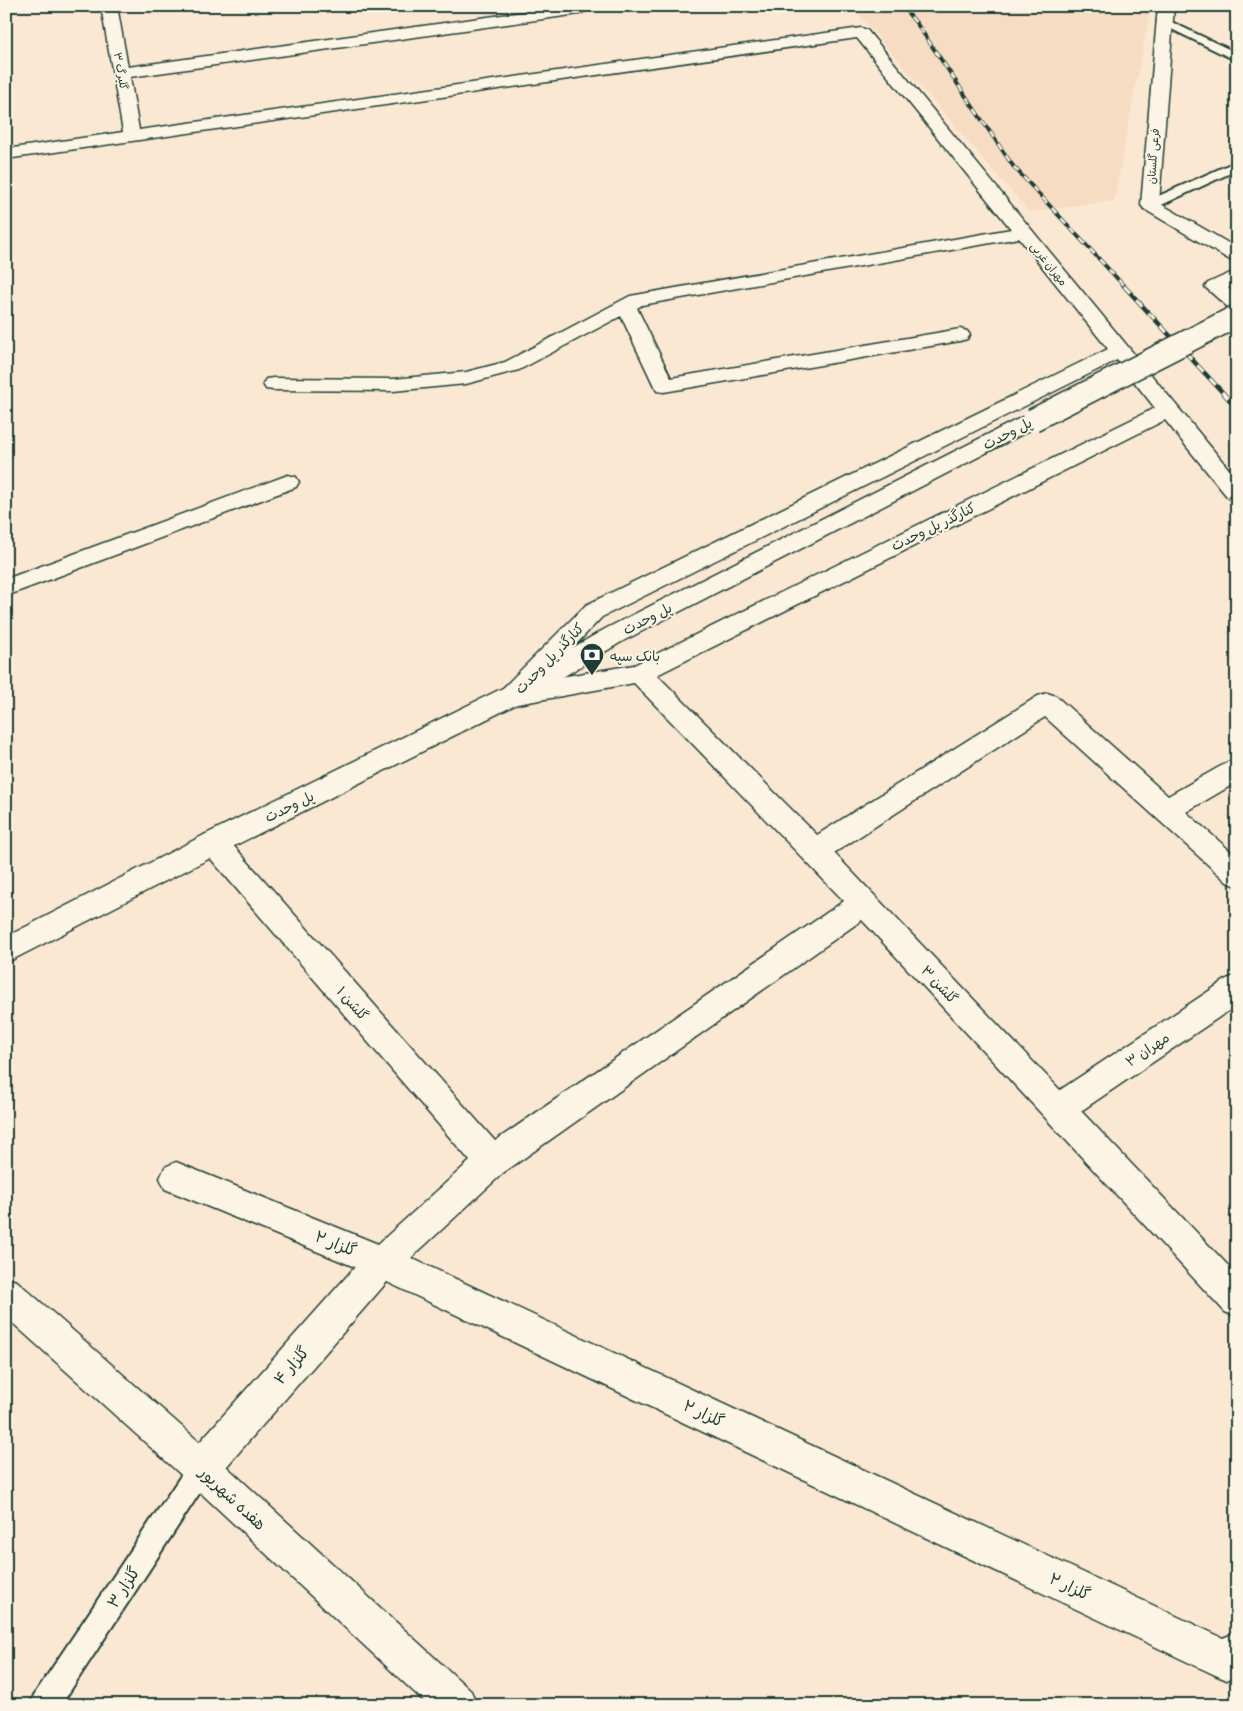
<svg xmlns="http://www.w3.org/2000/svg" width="1243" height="1711" font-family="'Patrick Hand','Playpen Sans Arabic',sans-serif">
	<rect width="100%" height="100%" fill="#fbe8d3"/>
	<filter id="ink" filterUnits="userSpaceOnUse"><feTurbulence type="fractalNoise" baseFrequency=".02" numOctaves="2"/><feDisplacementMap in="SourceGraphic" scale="10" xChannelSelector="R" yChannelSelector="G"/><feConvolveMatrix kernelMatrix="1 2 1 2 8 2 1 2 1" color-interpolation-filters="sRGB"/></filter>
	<g filter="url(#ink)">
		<path fill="#f7dcc4" d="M851,6H1151L1114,201L1029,212Z"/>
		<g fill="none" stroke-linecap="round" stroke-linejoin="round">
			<defs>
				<path id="lane" d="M1163,18L1237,53V61L1159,23L1157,21L1159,19Z
					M1237,161V170L1155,208L1150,209L1143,205L1145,202Z
					M201,1455L210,1459L214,1468L210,1477L61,1705H30L34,1695L192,1459Z"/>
				<path id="street" d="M101,6H117L128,67L566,6H585L587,9L584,12L579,14L130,77L139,130L861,28L867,30L1237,479V501L1229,499L1165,420L657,675L817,835L1038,696L1047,693L1056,696L1168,796L1228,762L1237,759V782L1186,812L1237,857V886L1227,882L1045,717L834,853L1060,1090L1227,979L1237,975V1005L1081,1111L1237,1275V1317L1225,1312L862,920L503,1173L411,1258L1223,1638L1237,1632V1676L1227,1680L1213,1674L387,1282L214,1481L201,1486L188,1481L183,1468L188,1455L355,1267L165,1189L160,1178L165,1167L176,1162L378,1244L470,1161L204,851L200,843L204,835L214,832L224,835L495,1141L844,901L634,683L512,705L503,702L499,695L503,688L586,605L1108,349L1019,238L642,305L637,308L671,378L960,329L967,331L970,335L967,339L960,341L664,392L657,391L654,386L621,316L519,370L466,384L393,391L273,390L266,389L263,384L266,379L273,378L393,379L466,372L505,362L630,296L1011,229L857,38L6,159V149L123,132ZM1117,360L1155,408L634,665L542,680L602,617Z
					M1158,6H1174L1159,203L1237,248V262L1230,260L1144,209L1141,205Z
					M1237,270V284L1228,288L1237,295V311L1230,309L1205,287L1208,283Z
					M288,475L296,477L299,482L296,487L6,596V579Z"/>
				<path id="secondary" d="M1033,413L1040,415L1044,420L1040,425L623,641L521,702L224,851L6,963V937L204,835L503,688L605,629L1026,415Z
					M6,1277L18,1282L214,1455L471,1691L477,1705H428L188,1481L6,1317Z"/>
			</defs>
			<use href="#lane" stroke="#1f3d34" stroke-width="4"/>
			<use href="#street" stroke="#1f3d34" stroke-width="3"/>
			<use href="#secondary" stroke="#1f3d34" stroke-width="3"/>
			<use href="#lane" fill="#fcf5e5" fill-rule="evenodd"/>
			<use href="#street" fill="#fcf5e5" fill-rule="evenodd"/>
			<use href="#secondary" fill="#fcf5e5" fill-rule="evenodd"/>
			<defs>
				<path id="rail-far1" d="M902,6L917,24L1013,166L1125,287"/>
				<path id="rail" d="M1124,286L1237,408"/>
			</defs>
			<use href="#rail-far1" stroke="#1f3d34" stroke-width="4"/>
			<use href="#rail" stroke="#1f3d34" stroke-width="4.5"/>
			<use href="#rail-far1" stroke="#fcf5e5" stroke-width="2.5" stroke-dasharray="7" stroke-linecap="butt"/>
			<use href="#rail" stroke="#fcf5e5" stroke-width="3" stroke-dasharray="9" stroke-linecap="butt"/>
			<defs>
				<path id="secondary-bridge" d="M1033,420L1237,316"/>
			</defs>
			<use href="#secondary-bridge" stroke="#1f3d34" stroke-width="25" stroke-linecap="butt"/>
			<use href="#secondary-bridge" stroke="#fcf5e5" stroke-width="22"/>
		</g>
	</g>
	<defs>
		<symbol id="bank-pin" viewBox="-11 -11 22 30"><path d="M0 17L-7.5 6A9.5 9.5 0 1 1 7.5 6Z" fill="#1f3d34" stroke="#fcf5e5"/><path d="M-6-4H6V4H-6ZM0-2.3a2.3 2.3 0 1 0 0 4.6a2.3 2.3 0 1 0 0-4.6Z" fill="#fff"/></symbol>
	</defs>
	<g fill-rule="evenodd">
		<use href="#bank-pin" x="578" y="641" width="28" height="38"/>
	</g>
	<g text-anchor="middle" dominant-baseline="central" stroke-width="4" stroke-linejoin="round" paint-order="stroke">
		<g font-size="11" fill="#1f3d34" stroke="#fcf5e5">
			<text transform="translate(121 71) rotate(80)">گلبرگ ۳</text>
			<text transform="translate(1153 156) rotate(-86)">فرعی گلستان</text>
			<text transform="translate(1049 264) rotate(52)">مهران غربی</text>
		</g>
		<g font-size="14" fill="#1f3d34" stroke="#fcf5e5">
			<text transform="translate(1007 433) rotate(-27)">پل وحدت</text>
			<text transform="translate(933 526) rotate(-26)">کنارگذر پل وحدت</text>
			<text transform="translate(647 618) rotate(-27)">پل وحدت</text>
			<text transform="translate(549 658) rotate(-46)">کنارگذر پل وحدت</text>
			<text transform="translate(289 806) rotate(-26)">پل وحدت</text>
			<text transform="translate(940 984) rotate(47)">گلشن ۳</text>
			<text transform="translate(353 1003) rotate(49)">گلشن ۱</text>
			<text transform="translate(1147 1049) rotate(-34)">مهران ۳</text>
		</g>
		<g font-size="14" fill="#1f3d34" stroke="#fcf5e5" text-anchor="start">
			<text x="610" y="655">بانک سپه</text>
		</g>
		<g font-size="16" fill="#1f3d34" stroke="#fcf5e5">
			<text transform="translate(336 1243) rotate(22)">گلزار ۲</text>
			<text transform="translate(291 1365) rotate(-49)">گلزار ۴</text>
			<text transform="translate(704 1413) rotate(25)">گلزار ۲</text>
			<text transform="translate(233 1498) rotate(43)">هفده شهریور</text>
			<text transform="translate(1070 1586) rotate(25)">گلزار ۲</text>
			<text transform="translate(123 1587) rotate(-57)">گلزار ۳</text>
		</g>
	</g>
	<rect width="1243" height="1711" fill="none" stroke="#fcf5e5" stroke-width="25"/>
	<rect x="12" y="12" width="1218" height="1686" fill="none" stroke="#1f3d34" stroke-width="2" filter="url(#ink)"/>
</svg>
